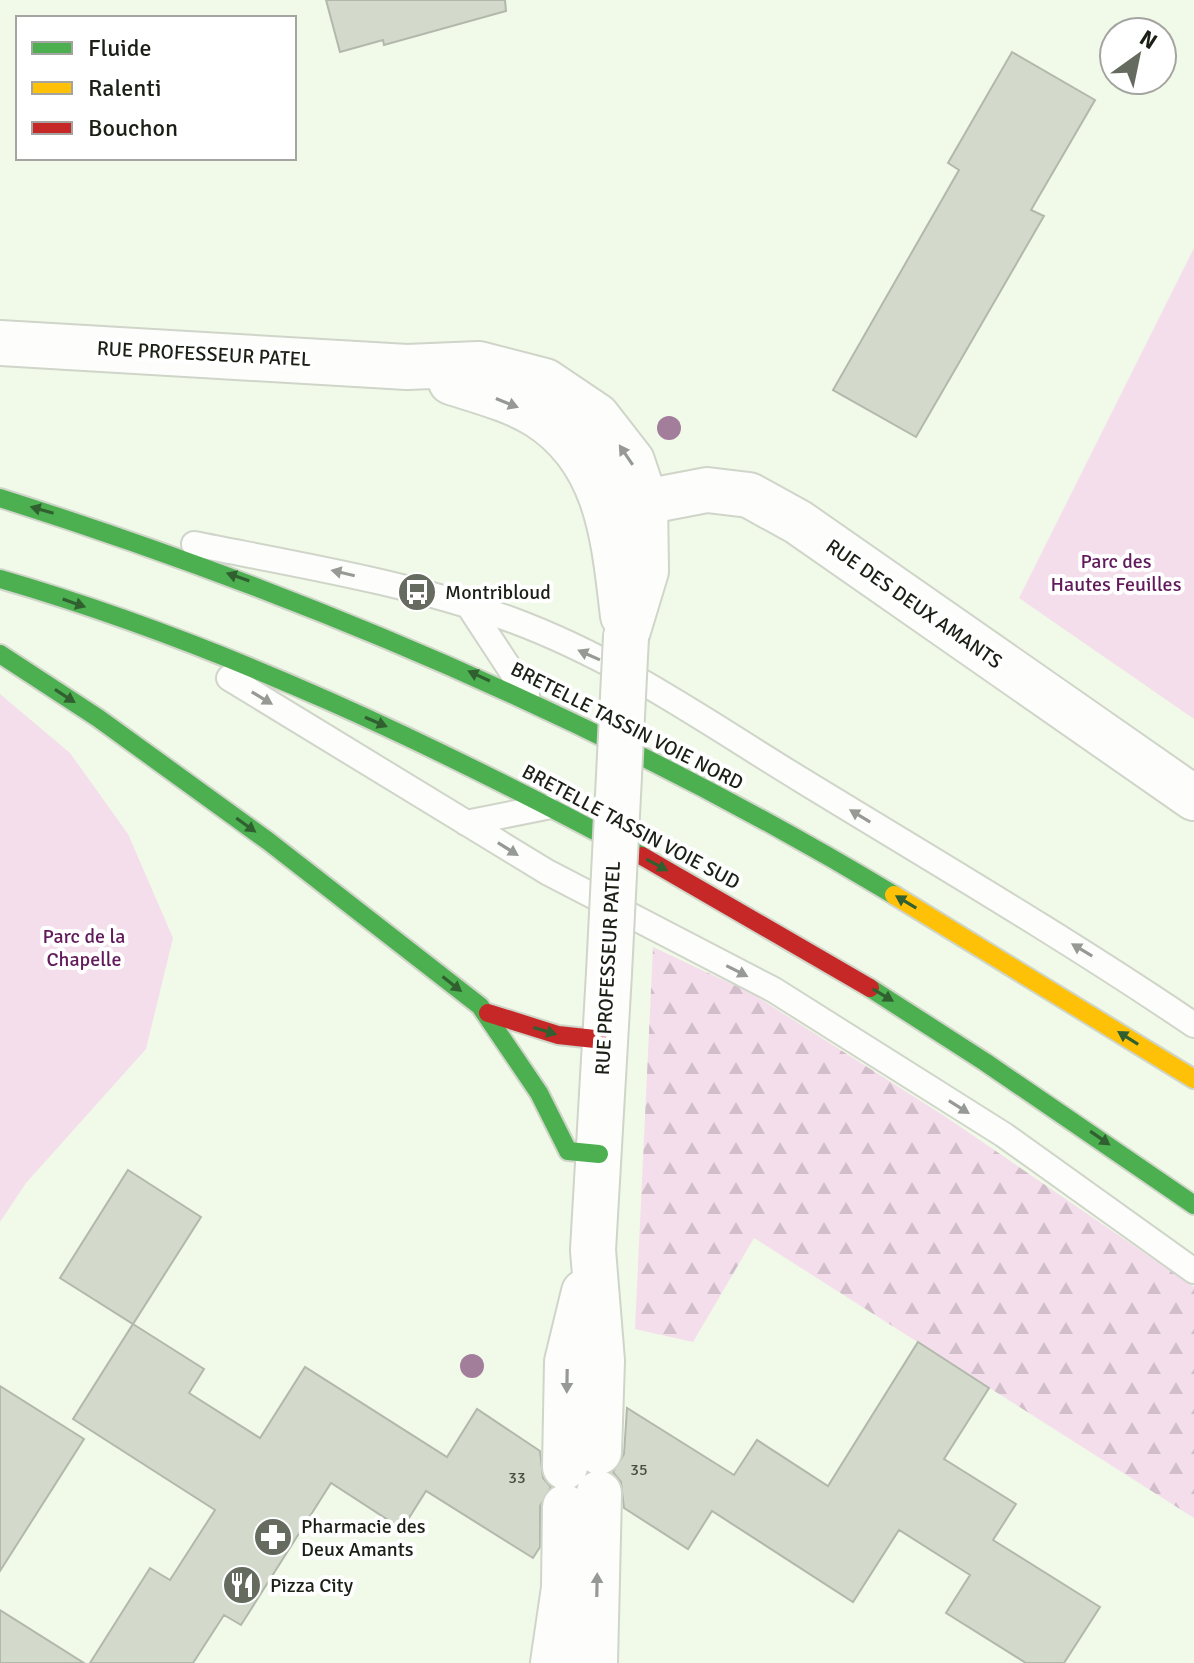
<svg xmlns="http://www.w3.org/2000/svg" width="1194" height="1663" font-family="Signika,sans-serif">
	<defs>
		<pattern id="forest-firs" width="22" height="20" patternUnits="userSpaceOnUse" patternTransform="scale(2)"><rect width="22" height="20" fill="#f4deec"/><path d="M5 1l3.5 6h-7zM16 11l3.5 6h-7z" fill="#d1beca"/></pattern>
	</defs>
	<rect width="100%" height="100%" fill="#f1f9e8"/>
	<path fill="url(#forest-firs)" d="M653,947L751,993L946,1117L1194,1287V1518L754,1238L693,1342L635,1329Z"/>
	<path fill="#f4deec" d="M1194,248V719L1019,598Z
		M0,694L70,753L128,834L173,938L146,1049L26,1183L0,1222Z"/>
	<path fill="#d3dacc" stroke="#b2b9ac" stroke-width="2" d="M326,0H505L506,11L384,45L383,40L340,52Z
		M1012,52L1095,100L1031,210L1044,216L916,437L833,390L959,170L948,163Z
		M128,1170L201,1217L133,1324L60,1278Z
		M133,1324L204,1369L189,1393L260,1438L305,1367L447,1457L477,1409L540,1451L543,1478L551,1487L540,1506V1547L533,1558L426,1491L402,1529L331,1483L241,1625L224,1615L193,1663H90L150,1568L170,1580L215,1510L73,1419Z
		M918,1342L989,1388L944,1459L1016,1504L993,1540L1100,1607L1064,1663H1026L946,1613L970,1575L899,1530L853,1602L712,1511L688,1549L624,1508L621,1482L613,1472L624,1454L627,1408L734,1475L757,1440L828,1486Z
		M0,1386L84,1439L0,1571Z
		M0,1610L84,1663H0Z"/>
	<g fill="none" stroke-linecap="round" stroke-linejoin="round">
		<defs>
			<path id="lane" d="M194,544C300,565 410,583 512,620C620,660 706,722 803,781C934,861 1067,939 1194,1025
				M470,608L527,695
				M229,678L547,872L774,990L1004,1135L1194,1271
				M466,823L546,807"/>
			<path id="street" d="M0,343L407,367L479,364L545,381L597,416L632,461L645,500L646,571L626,637
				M451,382C479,391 513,400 537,415C609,460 614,541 623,616
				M608,509L707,490L749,495L798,522L1194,798
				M599,1452L602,1361L593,1250L609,973
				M565,1467L567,1362L584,1292
				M553,1663L564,1588L565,1507
				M595,1663L599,1493"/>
			<path id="fast" d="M0,498C312,597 613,726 894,895
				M0,579C224,644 437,746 642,856
				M0,654L98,718L268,841L480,1006L539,1093L568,1151L599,1154
				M870,988L985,1062L1194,1205"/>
			<path id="slow" d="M894,895L1194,1079"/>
			<path id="jam" d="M642,856L870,988
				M488,1013L558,1035L604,1040"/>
		</defs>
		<use href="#lane" stroke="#cfd5c9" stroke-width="28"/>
		<use href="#street" stroke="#cfd5c9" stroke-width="48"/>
		<use href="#fast" stroke="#cfd5c9" stroke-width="22"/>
		<use href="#slow" stroke="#cfd5c9" stroke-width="22"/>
		<use href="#jam" stroke="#cfd5c9" stroke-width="22"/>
		<use href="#lane" stroke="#fdfefc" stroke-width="24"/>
		<use href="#street" stroke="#fdfefc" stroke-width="44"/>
		<use href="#fast" stroke="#4caf50" stroke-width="18"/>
		<use href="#slow" stroke="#ffc107" stroke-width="18"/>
		<use href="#jam" stroke="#c62828" stroke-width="18"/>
		<defs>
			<path id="street-bridge" d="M609,973L626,637"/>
		</defs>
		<use href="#street-bridge" stroke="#cfd5c9" stroke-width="48" stroke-linecap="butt"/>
		<use href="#street-bridge" stroke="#fdfefc" stroke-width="44"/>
	</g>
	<g fill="#a27e9a">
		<circle cx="669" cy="428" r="12"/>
		<circle cx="472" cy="1366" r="12"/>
	</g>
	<defs><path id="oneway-solid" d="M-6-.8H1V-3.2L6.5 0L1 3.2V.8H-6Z" transform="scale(2)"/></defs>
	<g fill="#979a94">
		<use href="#oneway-solid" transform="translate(507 403) rotate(22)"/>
		<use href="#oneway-solid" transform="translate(626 455) rotate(-124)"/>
		<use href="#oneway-solid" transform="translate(343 573) rotate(-167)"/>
		<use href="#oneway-solid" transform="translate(589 655) rotate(-156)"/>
		<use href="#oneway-solid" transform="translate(262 698) rotate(31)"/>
		<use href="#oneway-solid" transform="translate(860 816) rotate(-149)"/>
		<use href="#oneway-solid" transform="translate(508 849) rotate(32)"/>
		<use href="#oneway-solid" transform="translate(1082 950) rotate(-149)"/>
		<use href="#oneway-solid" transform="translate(737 971) rotate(27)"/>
		<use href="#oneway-solid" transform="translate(959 1107) rotate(32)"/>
		<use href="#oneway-solid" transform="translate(567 1381) rotate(91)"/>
		<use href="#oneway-solid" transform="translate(597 1585) rotate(-89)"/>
	</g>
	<g fill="#316030">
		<use href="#oneway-solid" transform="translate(42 510) rotate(-164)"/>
		<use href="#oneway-solid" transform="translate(238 577) rotate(-161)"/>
		<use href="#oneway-solid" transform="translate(74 603) rotate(19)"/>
		<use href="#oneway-solid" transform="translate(479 676) rotate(-155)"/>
		<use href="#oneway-solid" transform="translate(65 696) rotate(33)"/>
		<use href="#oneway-solid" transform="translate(376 722) rotate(23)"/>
		<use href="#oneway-solid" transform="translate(246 825) rotate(36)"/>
		<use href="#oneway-solid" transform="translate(657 865) rotate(29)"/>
		<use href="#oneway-solid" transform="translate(906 902) rotate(-149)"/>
		<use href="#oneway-solid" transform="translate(452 984) rotate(38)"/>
		<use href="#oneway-solid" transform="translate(883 995) rotate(31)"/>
		<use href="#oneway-solid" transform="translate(545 1031) rotate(17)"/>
		<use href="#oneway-solid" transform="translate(1128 1038) rotate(-148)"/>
		<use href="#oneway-solid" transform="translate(1100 1138) rotate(35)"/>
	</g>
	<defs>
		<symbol id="bus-disc" viewBox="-11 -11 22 22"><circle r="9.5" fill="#666b5f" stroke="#fff"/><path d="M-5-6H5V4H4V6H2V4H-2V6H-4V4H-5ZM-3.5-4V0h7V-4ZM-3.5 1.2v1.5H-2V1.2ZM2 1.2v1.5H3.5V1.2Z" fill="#fff"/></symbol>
		<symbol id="pharmacy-disc" viewBox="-11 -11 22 22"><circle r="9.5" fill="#666b5f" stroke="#fff"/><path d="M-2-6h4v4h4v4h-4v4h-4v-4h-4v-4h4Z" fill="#fff"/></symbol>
		<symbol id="restaurant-disc" viewBox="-11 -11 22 22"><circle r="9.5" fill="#666b5f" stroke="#fff"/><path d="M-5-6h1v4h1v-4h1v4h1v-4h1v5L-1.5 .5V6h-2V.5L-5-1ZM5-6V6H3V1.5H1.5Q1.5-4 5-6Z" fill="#fff"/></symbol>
	</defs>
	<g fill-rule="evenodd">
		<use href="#bus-disc" x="395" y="570" width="44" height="44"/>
		<use href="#pharmacy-disc" x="251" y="1515" width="44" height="44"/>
		<use href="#restaurant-disc" x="220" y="1563" width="44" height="44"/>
	</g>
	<g text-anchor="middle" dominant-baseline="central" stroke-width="8" stroke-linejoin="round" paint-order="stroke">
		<g font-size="16" fill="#494e43">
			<text x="639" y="1470">35</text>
			<text x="517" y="1478">33</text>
		</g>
		<g font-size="20" fill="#1b1f15" stroke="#fff">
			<text transform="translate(204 354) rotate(3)">RUE PROFESSEUR PATEL</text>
			<text transform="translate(914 604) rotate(35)">RUE DES DEUX AMANTS</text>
			<text transform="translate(627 726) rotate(27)">BRETELLE TASSIN VOIE NORD</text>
			<text transform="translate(631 827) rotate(28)">BRETELLE TASSIN VOIE SUD</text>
			<text transform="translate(608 968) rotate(-87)">RUE PROFESSEUR PATEL</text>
		</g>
		<g font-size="20" fill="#611a5b" stroke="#fff">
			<text x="1116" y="561">Parc des<tspan x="1116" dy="23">Hautes Feuilles</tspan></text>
			<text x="84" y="936">Parc de la<tspan x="84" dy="23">Chapelle</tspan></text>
		</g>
		<g font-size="20" fill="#1b1f15" stroke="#fff" text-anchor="start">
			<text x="445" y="592">Montribloud</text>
			<text x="301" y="1526">Pharmacie des<tspan x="301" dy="23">Deux Amants</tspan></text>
			<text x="270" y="1585">Pizza City</text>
		</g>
	</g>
	<rect x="16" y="16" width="280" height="144" fill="#ffffff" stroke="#a4a5a1" stroke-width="2"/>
	<rect x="32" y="42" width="40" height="12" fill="#4caf50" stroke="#a4a5a1" stroke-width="2"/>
	<text x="88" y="56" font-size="24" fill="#1b1f15">Fluide</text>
	<rect x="32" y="82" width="40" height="12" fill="#ffc107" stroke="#a4a5a1" stroke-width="2"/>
	<text x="88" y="96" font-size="24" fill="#1b1f15">Ralenti</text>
	<rect x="32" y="122" width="40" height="12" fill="#c62828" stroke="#a4a5a1" stroke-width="2"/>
	<text x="88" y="136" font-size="24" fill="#1b1f15">Bouchon</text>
	<g transform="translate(1138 56) rotate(33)"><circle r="38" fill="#ffffff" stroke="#a4a5a1" stroke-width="2"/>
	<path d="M0-6L14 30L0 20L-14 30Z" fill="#666b5f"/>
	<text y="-12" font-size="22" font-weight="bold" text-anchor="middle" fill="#1b1f15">N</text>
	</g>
</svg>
